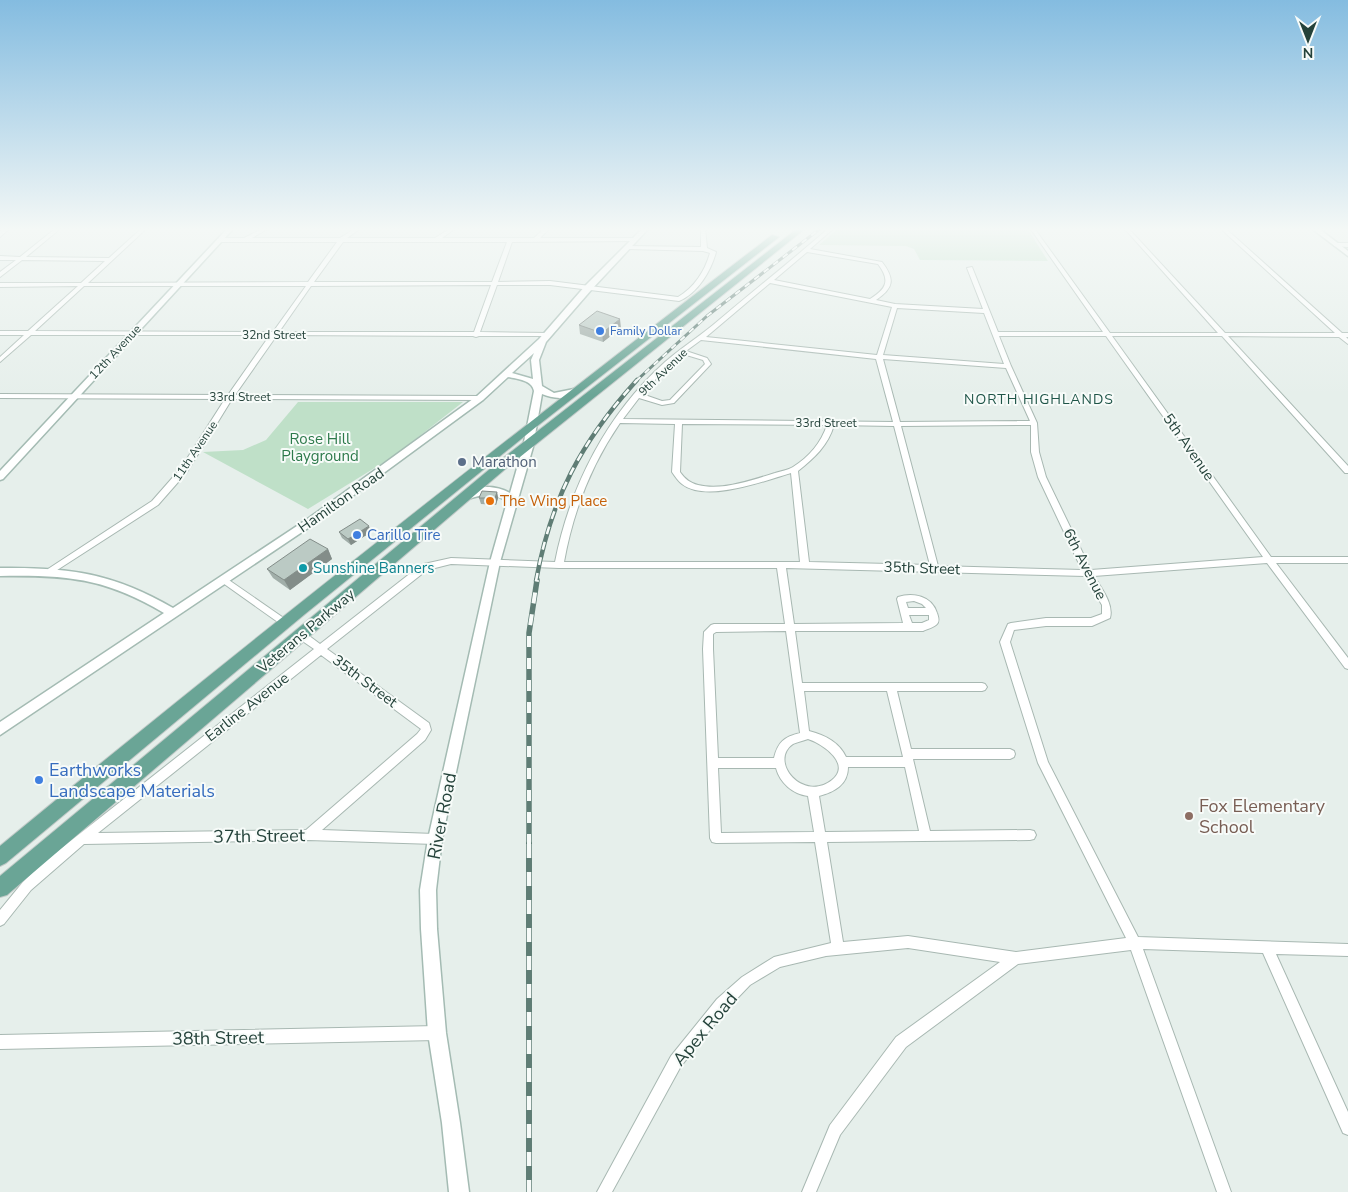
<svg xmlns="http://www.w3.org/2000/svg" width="1348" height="1192" font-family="'Nunito Sans',sans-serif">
	<rect width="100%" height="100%" fill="#e6efeb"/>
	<path fill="#bfe0c8" d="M839,228H1027L1048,261L920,260L914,249L906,246L819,245Z
		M298,402H463L394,456L308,509L203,452L243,450L266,440Z"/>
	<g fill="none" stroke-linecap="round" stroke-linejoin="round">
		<defs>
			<path id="street" d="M5,228H10L0,237V232Z
				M56,228H61L26,257L109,258L142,228H147L88,283L308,282L337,242H220L217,240L220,238H244L264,228H269L252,238H340L356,228H361L347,238H435L451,228H456L442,238H534L545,228H550L540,238H634L636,239V241L512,242L498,282L550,281L678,297C694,288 705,271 710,253L703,251L628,249L625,247L626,246L701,247V228H705L707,248L716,252C711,271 698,293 679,301L550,285H497L480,332L550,333V335L548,336H479L476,337L473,336L277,335L235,395L480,396L483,398L480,400L232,399L187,472L158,505L51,574L47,571L48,569L152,501L181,468L225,399L0,398V394L228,395L270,335H31L0,362V357L24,335H0V331H28L78,286L0,287V283H81L105,261L22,260L0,277V272L16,260H0V256L20,257ZM343,242H507L492,282H314ZM491,285L474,332H279L311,286ZM84,286H306L273,332L35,331Z
				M829,228H834L810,249L882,262C895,279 894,288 876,300L895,304L983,309L967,268L972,267L998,332H1103L1030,228H1034L1110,333H1218L1124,228H1128L1225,333H1335L1220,228H1225L1342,333H1348V337H1346L1348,339V344L1339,337L1228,336L1348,466V473H1345L1222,336H1112L1271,557H1348V563H1276L1348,658V669L1345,668L1267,563L1094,576C1101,588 1114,604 1110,618L1092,626H1046L1014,630L1010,642L1048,762L1138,937L1348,944V956L1276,954L1348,1112V1135L1343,1133L1263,953L1143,949L1231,1192H1217L1131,950L1018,964L906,1047L840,1135L816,1192H802L830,1125L896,1037L1000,962L908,948L826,956L780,967L750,985L727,1009L681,1066L612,1192H597L671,1056L717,999L742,977L774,957L831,943L815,842L716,843L712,842L710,838L703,649L704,632L711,625L714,624H785L777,568H559L451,564L427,570L327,649L429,723L431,730L425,740L322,830L435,834L439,835L441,839L439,843L435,844L308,840L84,844L31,890L4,924L0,926V910L23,882L44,862L314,649L298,638L296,635L298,632H304L320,644L421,565L424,564L451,558L555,562C570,486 607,414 665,362C680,349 697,338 713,325C752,292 791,261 829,228ZM807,252L878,264C891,281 886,289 870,299L774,280ZM770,283L892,307L877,355L706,337ZM897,308L984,313L1004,364L883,355ZM999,336H1106L1263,557L1091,570L1046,477L1039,452L1037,423L1011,366ZM701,340L876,359L893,422L623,419L639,398L662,405L674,403L711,364L707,358L686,351ZM683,354L703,360L705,364L670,400L662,401L642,394L668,366ZM883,359L1006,368L1030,421L900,422ZM620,423L675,424L672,472C675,476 678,481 682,484C706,503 764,481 791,473L800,562H564C573,512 591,465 620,423ZM682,424L827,425C821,443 809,457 793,467C788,470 781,471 775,473C752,480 722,491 698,485C690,483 685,479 680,472ZM834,425L894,426L930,565L809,562L798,471C814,458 828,446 834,425ZM1031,425V452L1038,477L1082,570L938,566L901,426ZM786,568L1085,576L1102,605V614L1091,618H1046L1011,623L1008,624L1000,642L1038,763L1126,938L1016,952L908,936L843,942L827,842L1030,840L1034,839L1036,835L1034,831L1030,830L930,831L913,759H1010L1014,757L1015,754L1014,751L1010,749H911L897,691H982L985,690L987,687L985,684L982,683H802L795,631H923C927,629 935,627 937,624C940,621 938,616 937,613C932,596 913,592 898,597L897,599L903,623L794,624ZM914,601L922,604L926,608H908L906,602ZM909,615H929V620L922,623H912ZM786,631L800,733C784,737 778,742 774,758H718L713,649V634L716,632ZM321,655L421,729L417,734L306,830L98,833ZM804,691H887L903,757H846C839,742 825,735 809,731ZM808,739C823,744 852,764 832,780C803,803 768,761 793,744C797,742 803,741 808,739ZM848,767H905L919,831L825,832L819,796C834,792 848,785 848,767ZM718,768H776C780,783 793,794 808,796L814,832L721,833Z
				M1336,243H1348V247L1334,246V244Z
				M223,576L288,621L290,623L288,625H282L220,581L219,579Z
				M437,1026L442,1028L444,1033L442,1038L437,1040L0,1049V1035Z"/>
			<path id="secondary" d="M228,228H234L3,479L0,480V471Z
				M643,228H649L592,289L546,342L539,360L542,386L554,393L574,389L578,392C568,400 553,399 542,394L533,447L500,562L442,839L436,890L437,929L446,1033L460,1123L469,1192H449L442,1123L428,1033L421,929L420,890L428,839L490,562L507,502C493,490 483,495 467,499L462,496C474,484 496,485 510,493L523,447L534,391C532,380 518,379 508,377L483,400L317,522L0,735V722L164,613C105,578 67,575 0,576V568C69,567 113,573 173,608L309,518L477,396L539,339L586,285ZM534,353L531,360L533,379L512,373Z
				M1311,228H1318L1348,251V256Z"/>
			<path id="primary" d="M798,228H806L510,465L7,895L0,897V876L502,459Z
				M772,235L779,237L536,427L305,614L6,863L0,866V846C253,637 512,435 772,235Z"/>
		</defs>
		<use href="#street" stroke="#a8b8b2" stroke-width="2"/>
		<use href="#secondary" stroke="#a4bbb3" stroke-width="3"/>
		<use href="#primary" stroke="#c2cac8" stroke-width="2"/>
		<use href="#street" fill="#fff" fill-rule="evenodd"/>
		<use href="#secondary" fill="#fff" fill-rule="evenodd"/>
		<use href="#primary" fill="#6aa596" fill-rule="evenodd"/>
		<defs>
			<path id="rail-far3" d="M636,381L707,316L821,228"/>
			<path id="rail-far2" d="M536,581C551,498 581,442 637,380"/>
			<path id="rail-far1" d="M529,845V633L537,580"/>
			<path id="rail" d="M529,844V1192"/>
		</defs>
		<use href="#rail-far3" stroke="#5f7d75" stroke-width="3"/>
		<use href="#rail-far2" stroke="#5f7d75" stroke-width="4.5"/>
		<use href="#rail-far1" stroke="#5f7d75" stroke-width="5.5"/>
		<use href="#rail" stroke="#5f7d75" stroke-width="6"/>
		<use href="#rail-far3" stroke="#f7fbf9" stroke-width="2" stroke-dasharray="6" stroke-linecap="butt"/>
		<use href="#rail-far2" stroke="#f7fbf9" stroke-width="2.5" stroke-dasharray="8" stroke-linecap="butt"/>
		<use href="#rail-far1" stroke="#f7fbf9" stroke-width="4" stroke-dasharray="11" stroke-linecap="butt"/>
		<use href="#rail" stroke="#f7fbf9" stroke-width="4.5" stroke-dasharray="14" stroke-linecap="butt"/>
	</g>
	<path fill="#a1aea9" d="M579,325L621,328L603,342L580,334Z
		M497,492L498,498L496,505L481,504L479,498Z
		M339,532H371L351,545L342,538Z
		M328,549L332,559L290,590L273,578L267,569Z"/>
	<path fill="#838d89" d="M620,319L621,328L603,342L602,333Z
		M497,492L498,498L496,505L495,498Z
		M369,526L371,532L351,545L348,539Z
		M328,549L332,559L290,590L284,580Z"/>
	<path fill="#bbcac4" stroke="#838d89" d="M597,311L620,319L602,333L579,325Z
		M482,491L497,492L495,498H479Z
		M360,519L369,526L348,539L339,532Z
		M310,539L328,549L284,580L267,569Z"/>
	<linearGradient id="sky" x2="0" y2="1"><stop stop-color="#84bce0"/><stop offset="0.58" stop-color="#f4f8f6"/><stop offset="1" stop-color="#f4f8f6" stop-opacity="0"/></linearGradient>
	<rect width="1348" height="395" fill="url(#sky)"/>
	<g fill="#3f7fe0" stroke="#f7fbf9" stroke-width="2">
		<circle cx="600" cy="331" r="5"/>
		<circle cx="357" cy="535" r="5"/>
		<circle cx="39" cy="780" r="5"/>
	</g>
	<circle fill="#5c6f8a" stroke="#f7fbf9" stroke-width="2" cx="462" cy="462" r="5"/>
	<circle fill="#e8710a" stroke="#f7fbf9" stroke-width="2" cx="490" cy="501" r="5"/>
	<circle fill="#0f9aa8" stroke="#f7fbf9" stroke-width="2" cx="303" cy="568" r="5"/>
	<circle fill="#8d6e63" stroke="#f7fbf9" stroke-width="2" cx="1189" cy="816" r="5"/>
	<g text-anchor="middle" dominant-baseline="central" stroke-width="4" stroke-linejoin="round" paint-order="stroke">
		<g font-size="12" fill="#366cbe" stroke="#f7fbf9" text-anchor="start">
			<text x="610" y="331">Family Dollar</text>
		</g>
		<g font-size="12" fill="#24423a" stroke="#f7fbf9">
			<text x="274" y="335">32nd Street</text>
			<text transform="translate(115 352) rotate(-47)">12th Avenue</text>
			<text transform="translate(663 372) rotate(-44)">9th Avenue</text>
			<text x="240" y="397">33rd Street</text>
			<text x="826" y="423">33rd Street</text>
			<text transform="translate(195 451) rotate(-56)">11th Avenue</text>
		</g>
		<g font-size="14" letter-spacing="1" fill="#1f5548" stroke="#f7fbf9">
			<text x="1039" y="399">NORTH HIGHLANDS</text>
		</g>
		<g font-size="15" fill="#2d7a4b" stroke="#f7fbf9">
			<text x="320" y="439">Rose Hill<tspan x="320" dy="17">Playground</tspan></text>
		</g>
		<g font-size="15" fill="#24423a" stroke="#f7fbf9">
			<text transform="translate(1189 447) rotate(55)">5th Avenue</text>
			<text transform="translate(341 500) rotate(-35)">Hamilton Road</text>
			<text transform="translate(1085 564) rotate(63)">6th Avenue</text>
			<text transform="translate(922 568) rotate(2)">35th Street</text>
			<text transform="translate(306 631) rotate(-40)">Veterans Parkway</text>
			<text transform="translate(365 681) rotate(37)">35th Street</text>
			<text transform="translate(247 707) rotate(-38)">Earline Avenue</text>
		</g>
		<g font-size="15" fill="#4e5e75" stroke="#f7fbf9" text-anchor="start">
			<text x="472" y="462">Marathon</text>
		</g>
		<g font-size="15" fill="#c56008" stroke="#f7fbf9" text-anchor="start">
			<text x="500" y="501">The Wing Place</text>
		</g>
		<g font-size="15" fill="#366cbe" stroke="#f7fbf9" text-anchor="start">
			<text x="367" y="535">Carillo Tire</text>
		</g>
		<g font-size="15" fill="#0d838f" stroke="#f7fbf9" text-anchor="start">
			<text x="313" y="568">Sunshine Banners</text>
		</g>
		<g font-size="18" fill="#366cbe" stroke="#f7fbf9" text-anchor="start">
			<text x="49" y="770">Earthworks<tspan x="49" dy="21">Landscape Materials</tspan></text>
		</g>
		<g font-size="18" fill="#785e54" stroke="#f7fbf9" text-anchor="start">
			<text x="1199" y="806">Fox Elementary<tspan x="1199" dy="21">School</tspan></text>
		</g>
		<g font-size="18" fill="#24423a" stroke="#f7fbf9">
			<text transform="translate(442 816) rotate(-79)">River Road</text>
			<text transform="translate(259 836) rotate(-1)">37th Street</text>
			<text transform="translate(705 1029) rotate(-50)">Apex Road</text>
			<text transform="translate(218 1038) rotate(-1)">38th Street</text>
		</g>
	</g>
	<g transform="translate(1308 40) rotate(180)" stroke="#f7fbf9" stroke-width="4" paint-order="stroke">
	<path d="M0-4L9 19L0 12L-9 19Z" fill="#24423a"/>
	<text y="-8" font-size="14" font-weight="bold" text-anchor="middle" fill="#24423a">N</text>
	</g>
</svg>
